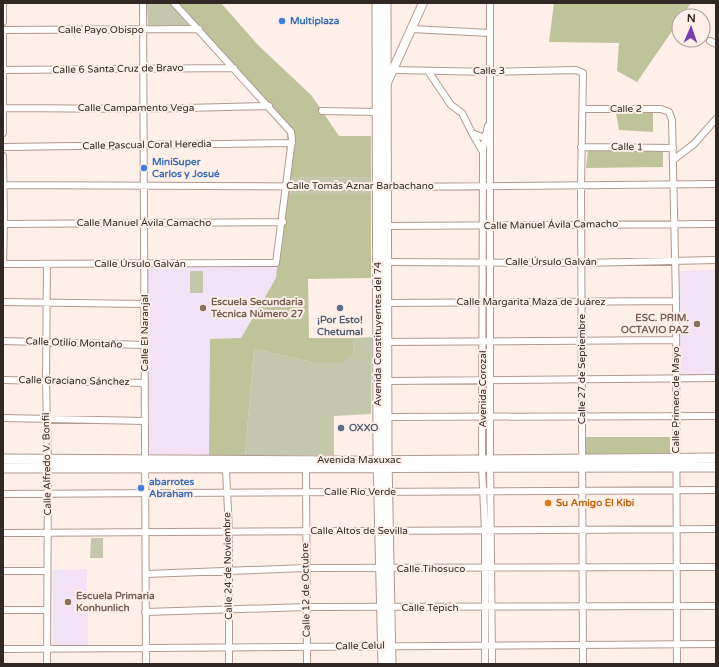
<svg xmlns="http://www.w3.org/2000/svg" width="719" height="667" font-family="'Varela Round',sans-serif">
	<rect width="100%" height="100%" fill="#feefe8"/>
	<path fill="#f1e2f6" d="M278,265L276,278L241,338L210,339L209,455L149,454L148,267Z
		M716,270V377H678L679,271Z
		M87,569V594H83V610H88V646H53V570Z"/>
	<path fill="#c4c7ab" d="M147,3H174L197,29L148,26Z
		M371,177V194H285L286,178Z
		M190,271H203V293H190Z
		M372,337L371,414L334,416V455H245L254,349L312,362L353,353L354,338Z
		M91,538H103V558H90Z"/>
	<path fill="#bfc39a" d="M174,3H221L258,45L312,96L339,136H371V177L286,178L287,130Z
		M554,3H691L682,16H679V21L637,82L617,71L619,43L549,42Z
		M616,113H653V132L619,130Z
		M588,151H663V167L586,168Z
		M285,194H371V278L308,279L309,338H354L353,353L341,363L312,362L254,349L245,455H209L210,339L241,338L276,278Z
		M586,437H670V453L586,454Z"/>
	<g fill="none" stroke-linecap="round" stroke-linejoin="round">
		<defs>
			<path id="minor" d="M143,3L146,664
				M490,3V459L492,664
				M3,22V3
				M411,29L490,33
				M3,30L199,29
				M3,34V133
				M710,41L716,44
				M3,70L234,68
				M394,70L490,72L576,70L583,73L581,186L583,664
				M428,71L451,105L462,113L472,133L487,139
				M3,108L145,109L269,106
				M583,109H661L669,112L672,120L676,301L677,664
				M322,111L377,112
				M472,133L483,152
				M3,147L292,143
				M581,147L673,148
				M3,156L4,224L3,264L276,263L292,139L291,132L174,3
				M673,160L694,144L716,119
				M3,185L387,187L716,184
				M4,224L283,222
				M387,226L716,224
				M387,262L582,263L716,260
				M3,302L145,304
				M387,303L676,301
				M3,341L145,345
				M384,342L676,340
				M3,380L145,383
				M387,381L716,378
				M384,417L716,416
				M3,418L145,421
				M306,468L307,664
				M226,469L229,532V664
				M3,494L716,490
				M3,533L716,529
				M3,571H47
				M146,574L306,568L716,567
				M3,610H47
				M145,612L307,607L716,606
				M3,649L716,644
				M47,664L48,468L46,381L47,264
				M485,664V530L482,467L483,148L488,126"/>
			<path id="tertiary" d="M386,85L423,3"/>
			<path id="secondary" d="M377,3L378,460L383,664
				M386,3L387,460L391,664
				M3,459L343,461L716,458
				M3,468L716,467"/>
		</defs>
		<use href="#minor" stroke="#b29a90" stroke-width="8"/>
		<use href="#tertiary" stroke="#b29a90" stroke-width="10"/>
		<use href="#secondary" stroke="#b29a90" stroke-width="11"/>
		<use href="#minor" stroke="#fff" stroke-width="6"/>
		<use href="#tertiary" stroke="#fff" stroke-width="8"/>
		<use href="#secondary" stroke="#fff" stroke-width="9"/>
	</g>
	<g fill="#3f7fe0" stroke="#feefe8" stroke-width="1.5">
		<circle cx="282" cy="21" r="4"/>
		<circle cx="144" cy="168" r="4"/>
		<circle cx="141" cy="488" r="4"/>
	</g>
	<g fill="#8d6e63" stroke="#feefe8" stroke-width="1.5">
		<circle cx="203" cy="308" r="4"/>
		<circle cx="697" cy="324" r="4"/>
		<circle cx="68" cy="602" r="4"/>
	</g>
	<g fill="#5c6f8a" stroke="#feefe8" stroke-width="1.5">
		<circle cx="340" cy="308" r="4"/>
		<circle cx="341" cy="428" r="4"/>
	</g>
	<circle fill="#e8710a" stroke="#feefe8" stroke-width="1.5" cx="548" cy="503" r="4"/>
	<g text-anchor="middle" dominant-baseline="central" stroke-width="4" stroke-linejoin="round" paint-order="stroke">
		<g font-size="10" font-weight="bold" fill="#366cbe" stroke="#feefe8" text-anchor="start">
			<text x="290" y="21">Multiplaza</text>
			<text x="152" y="162">MiniSuper<tspan x="152" dy="12">Carlos y Josué</tspan></text>
			<text x="149" y="482">abarrotes<tspan x="149" dy="12">Abraham</tspan></text>
		</g>
		<g font-size="10" fill="#312824" stroke="#feefe8">
			<text x="101" y="30">Calle Payo Obispo</text>
			<text transform="translate(118 69) rotate(-1)">Calle 6 Santa Cruz de Bravo</text>
			<text x="489" y="71">Calle 3</text>
			<text x="136" y="108">Calle Campamento Vega</text>
			<text x="626" y="109">Calle 2</text>
			<text transform="translate(147 145) rotate(-1)">Calle Pascual Coral Heredia</text>
			<text transform="translate(627 147) rotate(1)">Calle 1</text>
			<text x="360" y="186">Calle Tomás Aznar Barbachano</text>
			<text x="144" y="223">Calle Manuel Ávila Camacho</text>
			<text transform="translate(551 225) rotate(-1)">Calle Manuel Ávila Camacho</text>
			<text x="551" y="262">Calle Úrsulo Galván</text>
			<text x="140" y="264">Calle Úrsulo Galván</text>
			<text x="531" y="302">Calle Margarita Maza de Juárez</text>
			<text transform="translate(145 333) rotate(-90)">Calle El Naranjal</text>
			<text transform="translate(378 334) rotate(-90)">Avenida Constituyentes del 74</text>
			<text transform="translate(74 343) rotate(2)">Calle Otilio Montaño</text>
			<text transform="translate(582 369) rotate(-90)">Calle 27 de Septiembre</text>
			<text transform="translate(74 381) rotate(1)">Calle Graciano Sánchez</text>
			<text transform="translate(483 389) rotate(-90)">Avenida Corozal</text>
			<text transform="translate(676 400) rotate(-90)">Calle Primero de Mayo</text>
			<text x="359" y="460">Avenida Maxuxac</text>
			<text transform="translate(47 464) rotate(-91)">Calle Alfredo V. Bonfil</text>
			<text x="360" y="492">Calle Río Verde</text>
			<text x="359" y="531">Calle Altos de Sevilla</text>
			<text transform="translate(228 566) rotate(-91)">Calle 24 de Noviembre</text>
			<text x="431" y="569">Calle Tihosuco</text>
			<text transform="translate(306 590) rotate(-91)">Calle 12 de Octubre</text>
			<text x="430" y="608">Calle Tepich</text>
			<text transform="translate(360 646) rotate(-1)">Calle Celul</text>
		</g>
		<g font-size="10" font-weight="bold" fill="#785e54" stroke="#feefe8" text-anchor="start">
			<text x="211" y="302">Escuela Secundaria<tspan x="211" dy="12">Técnica Número 27</tspan></text>
			<text x="689" y="318" text-anchor="end">ESC. PRIM.<tspan x="689" dy="12">OCTAVIO PAZ</tspan></text>
			<text x="76" y="596">Escuela Primaria<tspan x="76" dy="12">Konhunlich</tspan></text>
		</g>
		<g font-size="10" font-weight="bold" fill="#4e5e75" stroke="#feefe8">
			<text x="340" y="320">¡Por Esto!<tspan x="340" dy="12">Chetumal</tspan></text>
			<text x="349" y="428" text-anchor="start">OXXO</text>
		</g>
		<g font-size="10" font-weight="bold" fill="#c56008" stroke="#feefe8" text-anchor="start">
			<text x="556" y="503">Su Amigo El Kibi</text>
		</g>
	</g>
	<rect width="719" height="667" fill="none" stroke="#312824" stroke-width="8"/>
	<g transform="translate(691 28) rotate(2)"><circle r="19" fill="#feefe8" stroke="#ac9f9a"/>
	<path d="M0-3L7 15L0 10L-7 15Z" fill="#7a3bb0"/>
	<text y="-6" font-size="11" font-weight="bold" text-anchor="middle" fill="#312824">N</text>
	</g>
</svg>
